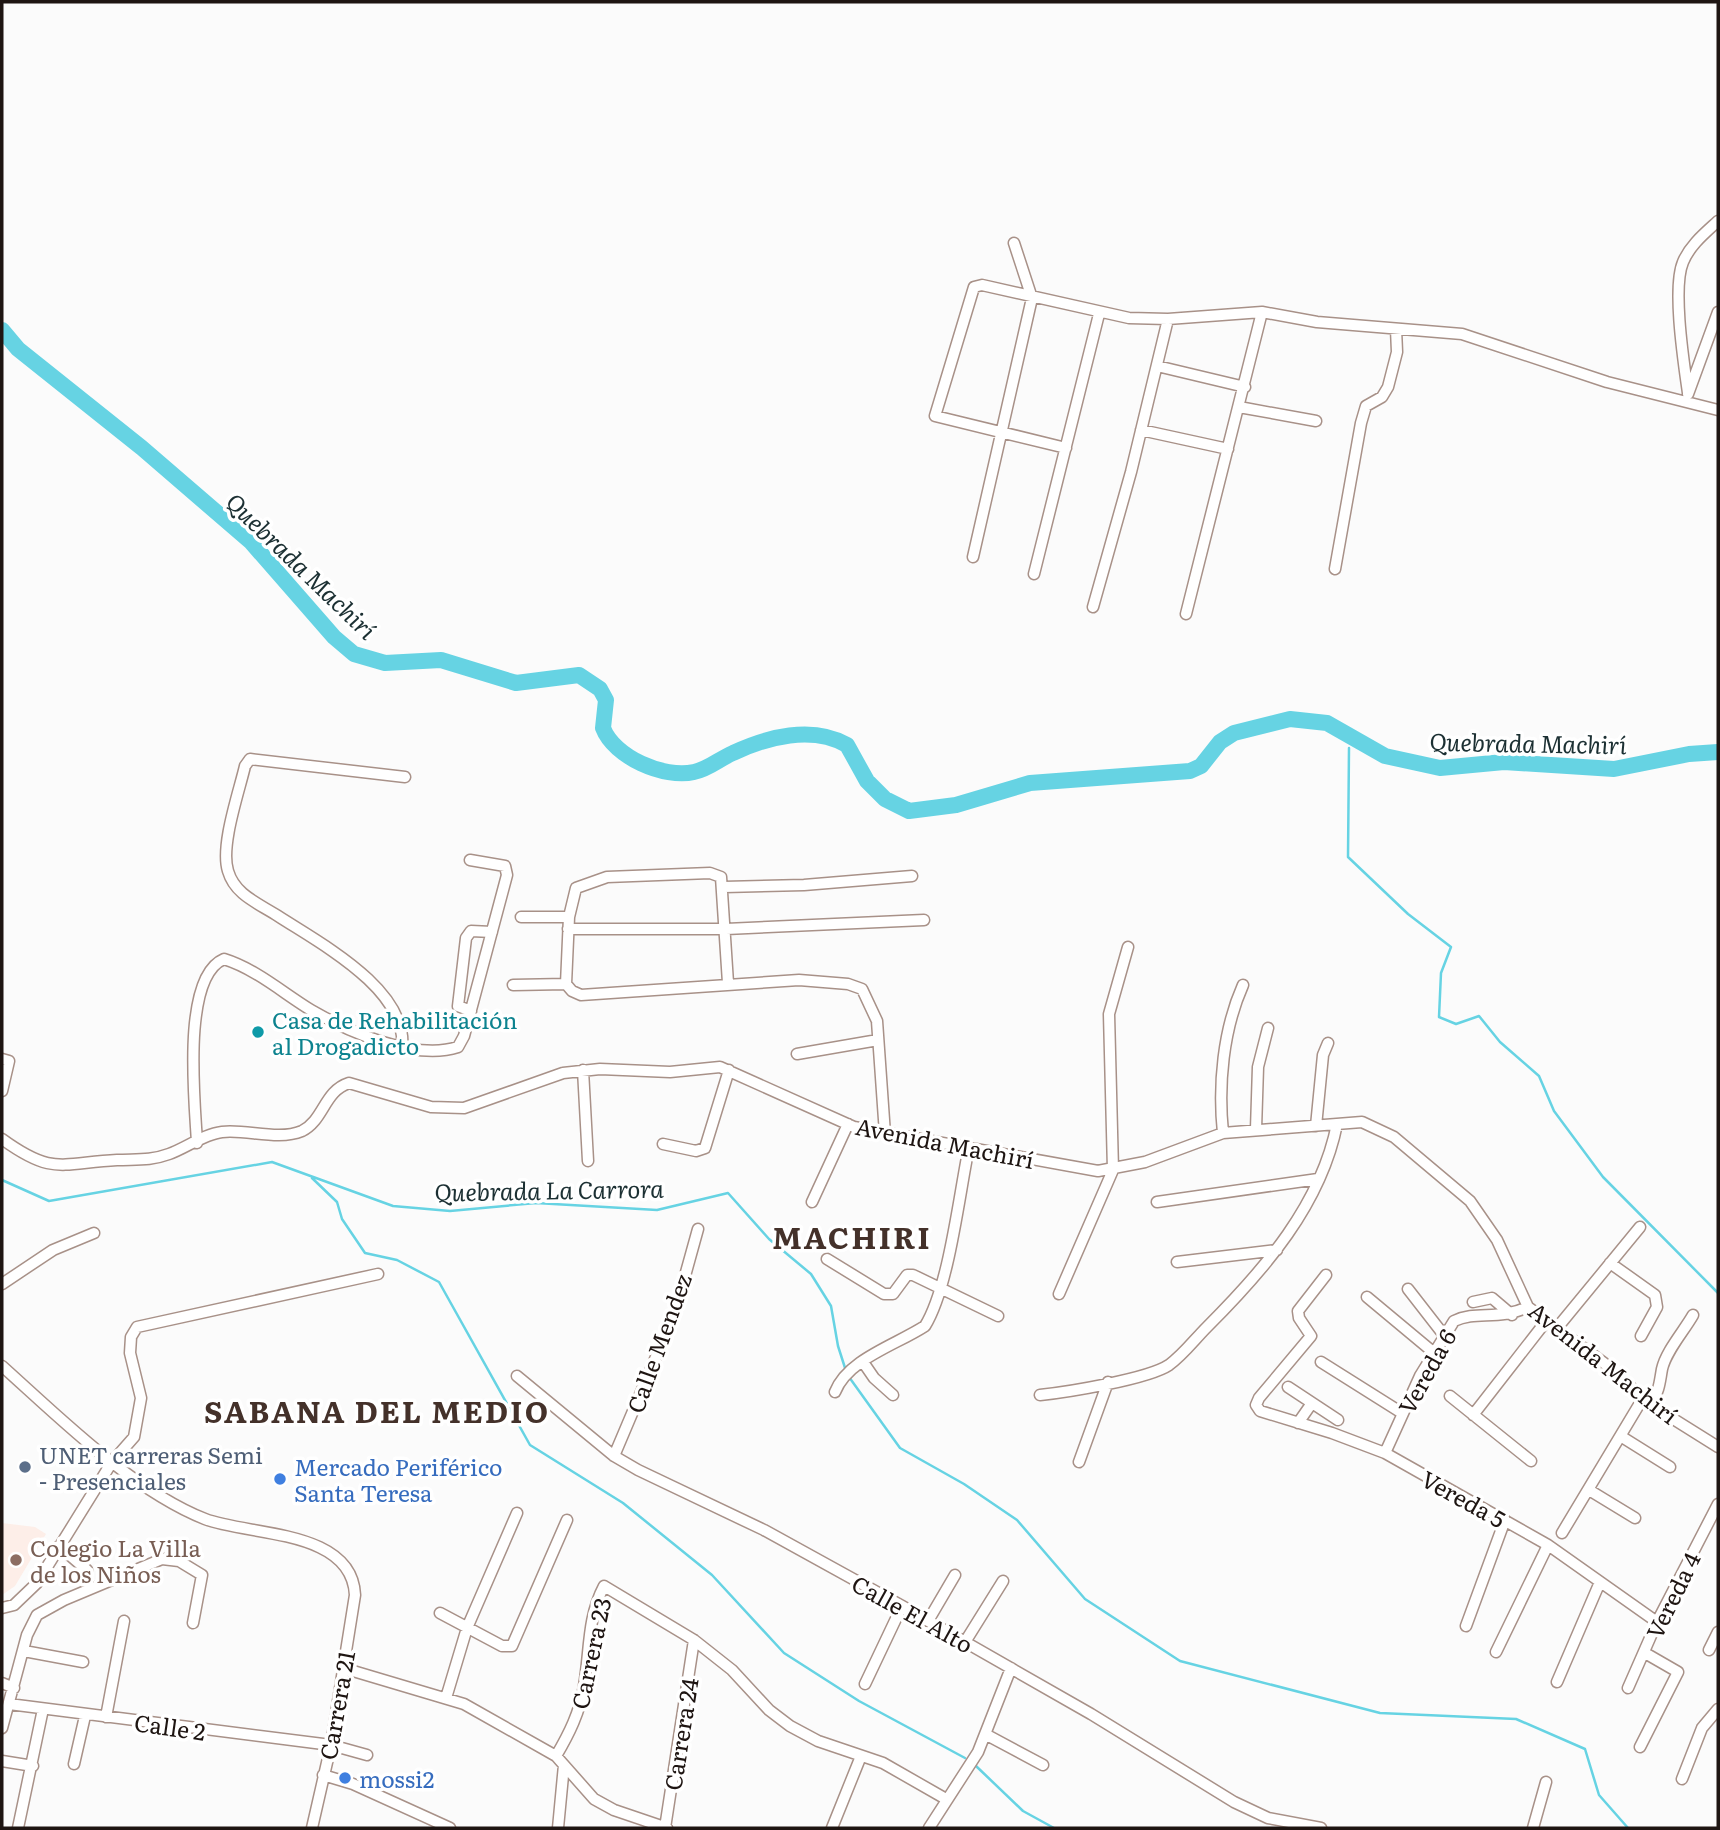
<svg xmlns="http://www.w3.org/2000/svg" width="1720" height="1830" font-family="Literata,serif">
	<rect width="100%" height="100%" fill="#fbfbfb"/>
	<path fill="#fdeee8" d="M2,1523L35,1527L46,1534L15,1586L2,1595Z"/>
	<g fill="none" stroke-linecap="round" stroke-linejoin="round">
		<path stroke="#66d3e3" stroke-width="2.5" d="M1349,748L1348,857L1408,914L1451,947L1441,973L1439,1017L1456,1024L1479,1016L1500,1042L1539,1076L1554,1111L1603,1177L1718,1293
			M312,1178L337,1202L342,1219L365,1253L397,1260L439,1282L530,1445L623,1503L712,1575L784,1653L859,1701L965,1758
			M2,1180L49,1201L272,1162L393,1206L450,1211L536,1203L657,1210L728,1193L769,1239L811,1274L831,1306L838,1346L846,1371
			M849,1377L900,1448L964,1484L1017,1520L1085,1599L1180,1661L1380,1713L1516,1719L1585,1749L1599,1795L1628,1828
			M976,1766L1023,1811L1054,1828"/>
		<path stroke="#66d3e3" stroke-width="16" d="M2,330L18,349L142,448L251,542L334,637L354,654L385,663L441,660L516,683L579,675L600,689L606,700L603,728C614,757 664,779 694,772C709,769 719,759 733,753C767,737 812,725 847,745L867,781L885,799L909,811L956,805L1030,783L1190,771L1201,766L1220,742L1234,733L1290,719L1327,723L1385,756L1440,768L1504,762L1614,769L1689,754L1718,752"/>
		<defs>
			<path id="minor" d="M1157,366L1245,387
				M1688,393C1684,364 1672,288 1683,262C1690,245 1705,233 1718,221
				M1688,394L1718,312
				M1239,407L1316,421
				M1141,430L1228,449
				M1066,448L935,416L974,287L982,285L1129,318L1168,319L1262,312L1317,322L1462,334L1607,382L1718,410
				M973,557L1032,298L1014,243
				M1335,569L1361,423L1366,406L1382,397L1388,387L1397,352L1396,329
				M1034,574L1099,314
				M1093,607L1131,472L1168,319
				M1186,614L1262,312
				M724,887L804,885L912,876
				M521,917H569
				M568,929H726L924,920
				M728,983L721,877L710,873L607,877L576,888L569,917L566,984L572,991L581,995L799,980L848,984L862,989L877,1021L885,1134
				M513,985L566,984
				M471,1011L458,1006L466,938L471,931L492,932
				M402,1049C409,990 321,944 278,916C258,903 235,895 228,871C220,846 239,792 245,766L250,759L405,777
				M797,1054L878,1040
				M2,1059L9,1061L2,1091
				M583,1070L588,1161
				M1316,1126L1323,1055L1328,1043
				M1256,1129L1258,1067L1268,1028
				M1223,1133C1218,1085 1223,1030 1243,985
				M2,1139C53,1176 61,1163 117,1160C136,1159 150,1161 169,1154C186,1148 204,1134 222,1132C247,1129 278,1141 302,1131C324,1120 324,1091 349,1083L431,1107L464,1108L563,1073L600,1069L670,1072L720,1067L854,1127L1098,1171L1145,1162L1223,1133L1362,1122L1394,1137L1470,1201L1497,1240L1528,1307L1604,1363L1651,1405L1718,1447
				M197,1143C195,1103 181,977 224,959C256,969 283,993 311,1010C349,1032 415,1061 458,1047L464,1036L507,875L505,866L470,860
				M663,1144L696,1151L705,1148L729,1070
				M812,1202L848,1124
				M1157,1202L1318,1179
				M827,1259L884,1294H893L907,1275H913L998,1316
				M1177,1262L1277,1250
				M1610,1263L1655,1295L1657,1307L1641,1336
				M1326,1275L1298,1311L1299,1318L1311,1336L1259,1398L1256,1405L1260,1411L1332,1433L1385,1453L1548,1545L1657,1622
				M2,1284L53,1250L94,1233
				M1408,1289L1443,1334
				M1059,1294L1113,1170L1109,1014L1128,947
				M1367,1297L1433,1352
				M1473,1302L1492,1298L1512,1315
				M1557,1328L1640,1227
				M863,1362L874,1378L893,1395
				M1321,1362L1402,1413
				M2,1366C60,1418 132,1490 205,1519C249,1536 352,1529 355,1595L331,1745L312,1828
				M517,1376L614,1456L638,1470L764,1530L902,1606L1091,1714L1234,1802L1268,1818L1321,1828
				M1288,1387L1338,1420
				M835,1392C848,1359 896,1345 925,1326C949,1287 959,1195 969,1147
				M1040,1395C1068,1392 1148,1379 1169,1365C1183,1355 1195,1339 1207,1327C1264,1270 1321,1205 1337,1124
				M1450,1396L1531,1461
				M1651,1405C1660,1387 1659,1386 1662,1369C1666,1351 1684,1331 1693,1315
				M1473,1415L1547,1320
				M1298,1423L1312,1403
				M1622,1437L1670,1467
				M1385,1453L1420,1376L1454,1321C1477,1310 1498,1321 1528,1307
				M614,1456L675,1312L698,1229
				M1079,1462L1108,1382
				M1589,1490L1635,1518
				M1562,1533L1643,1398
				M59,1546L87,1570
				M2,1608L14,1605L37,1583L112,1462L134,1437L141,1398L130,1353L131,1337L137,1327L378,1274
				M440,1613L502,1646H512L567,1520
				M928,1621L955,1575
				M1466,1626L1505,1520
				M965,1642L1003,1581
				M1709,1650L1718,1632
				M24,1651L83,1662
				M1496,1652L1548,1545
				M343,1668L464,1704L556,1756L594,1799L614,1810L667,1828
				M1557,1682L1600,1582
				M2,1683L14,1688
				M865,1684L902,1606
				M1628,1688L1657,1622L1718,1504
				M446,1698L467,1628L517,1513
				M9,1704L331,1745L367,1755
				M106,1717L124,1621
				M2,1728L27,1635L37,1615L64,1600L162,1559L179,1561L202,1575L193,1623
				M985,1734L1043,1765
				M1640,1747L1678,1672L1645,1653
				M556,1756C569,1734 580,1712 584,1686C590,1652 587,1618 604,1586L694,1640L732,1670L769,1710L790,1726L818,1741L883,1763L946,1799
				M2,1761L33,1766
				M74,1764L85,1716
				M323,1775L353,1784L450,1828
				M1682,1779L1702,1728L1718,1709
				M18,1828L43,1709
				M558,1828L564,1765
				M665,1828L694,1640
				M832,1828L861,1756
				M929,1828L978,1752L1011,1668
				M1533,1828L1546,1782"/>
		</defs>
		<use href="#minor" stroke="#a89188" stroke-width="13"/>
		<use href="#minor" stroke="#fff" stroke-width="10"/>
	</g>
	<circle fill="#0f9aa8" stroke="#fff" stroke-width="2.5" cx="258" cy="1032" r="7"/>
	<circle fill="#5c6f8a" stroke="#fff" stroke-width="2.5" cx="25" cy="1467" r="7"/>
	<g fill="#3f7fe0" stroke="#fff" stroke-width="2.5">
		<circle cx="280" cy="1479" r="7"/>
		<circle cx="345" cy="1778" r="7"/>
	</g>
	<circle fill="#8d6e63" stroke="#fff" stroke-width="2.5" cx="16" cy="1560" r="7"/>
	<g text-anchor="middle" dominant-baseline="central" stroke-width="7" stroke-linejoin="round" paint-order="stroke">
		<g font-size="23" fill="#0d838f" stroke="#fff" text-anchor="start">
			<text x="272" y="1019">Casa de Rehabilitación<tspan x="272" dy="26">al Drogadicto</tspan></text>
		</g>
		<g font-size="23" fill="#1e1512" stroke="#fff">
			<text transform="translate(945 1142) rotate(11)">Avenida Machirí</text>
			<text transform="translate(658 1343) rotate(-70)">Calle Mendez</text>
			<text transform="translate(1604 1362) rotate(38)">Avenida Machirí</text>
			<text transform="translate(1426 1371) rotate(-61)">Vereda 6</text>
			<text transform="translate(1464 1498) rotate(29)">Vereda 5</text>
			<text transform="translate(1672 1595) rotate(-64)">Vereda 4</text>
			<text transform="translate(913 1613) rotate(29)">Calle El Alto</text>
			<text transform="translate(590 1653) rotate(-78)">Carrera 23</text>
			<text transform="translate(336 1705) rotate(-80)">Carrera 21</text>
			<text transform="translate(170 1726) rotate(8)">Calle 2</text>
			<text transform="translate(680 1734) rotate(-81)">Carrera 24</text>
		</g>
		<g font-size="23" fill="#4e5e75" stroke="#fff" text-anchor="start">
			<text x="39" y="1454">UNET carreras Semi<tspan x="39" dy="26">- Presenciales</tspan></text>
		</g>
		<g font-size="23" fill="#366cbe" stroke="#fff" text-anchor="start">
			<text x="294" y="1466">Mercado Periférico<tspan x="294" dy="26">Santa Teresa</tspan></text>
			<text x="359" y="1778">mossi2</text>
		</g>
		<g font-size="23" fill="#785e54" stroke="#fff" text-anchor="start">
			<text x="30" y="1547">Colegio La Villa<tspan x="30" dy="26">de los Niños</tspan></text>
		</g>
		<g font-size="24" font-style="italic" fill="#1c3033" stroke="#fff">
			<text transform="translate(302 565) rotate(44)">Quebrada Machirí</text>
			<text transform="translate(1528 742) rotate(1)">Quebrada Machirí</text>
			<text transform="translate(549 1189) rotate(-1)">Quebrada La Carrora</text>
		</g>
		<g font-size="30" font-weight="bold" letter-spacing="2" fill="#44312a" stroke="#fff">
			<text x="852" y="1236">MACHIRI</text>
			<text x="377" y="1410">SABANA DEL MEDIO</text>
		</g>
	</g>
	<rect width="1720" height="1830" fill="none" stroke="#1e1512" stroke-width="7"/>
</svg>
